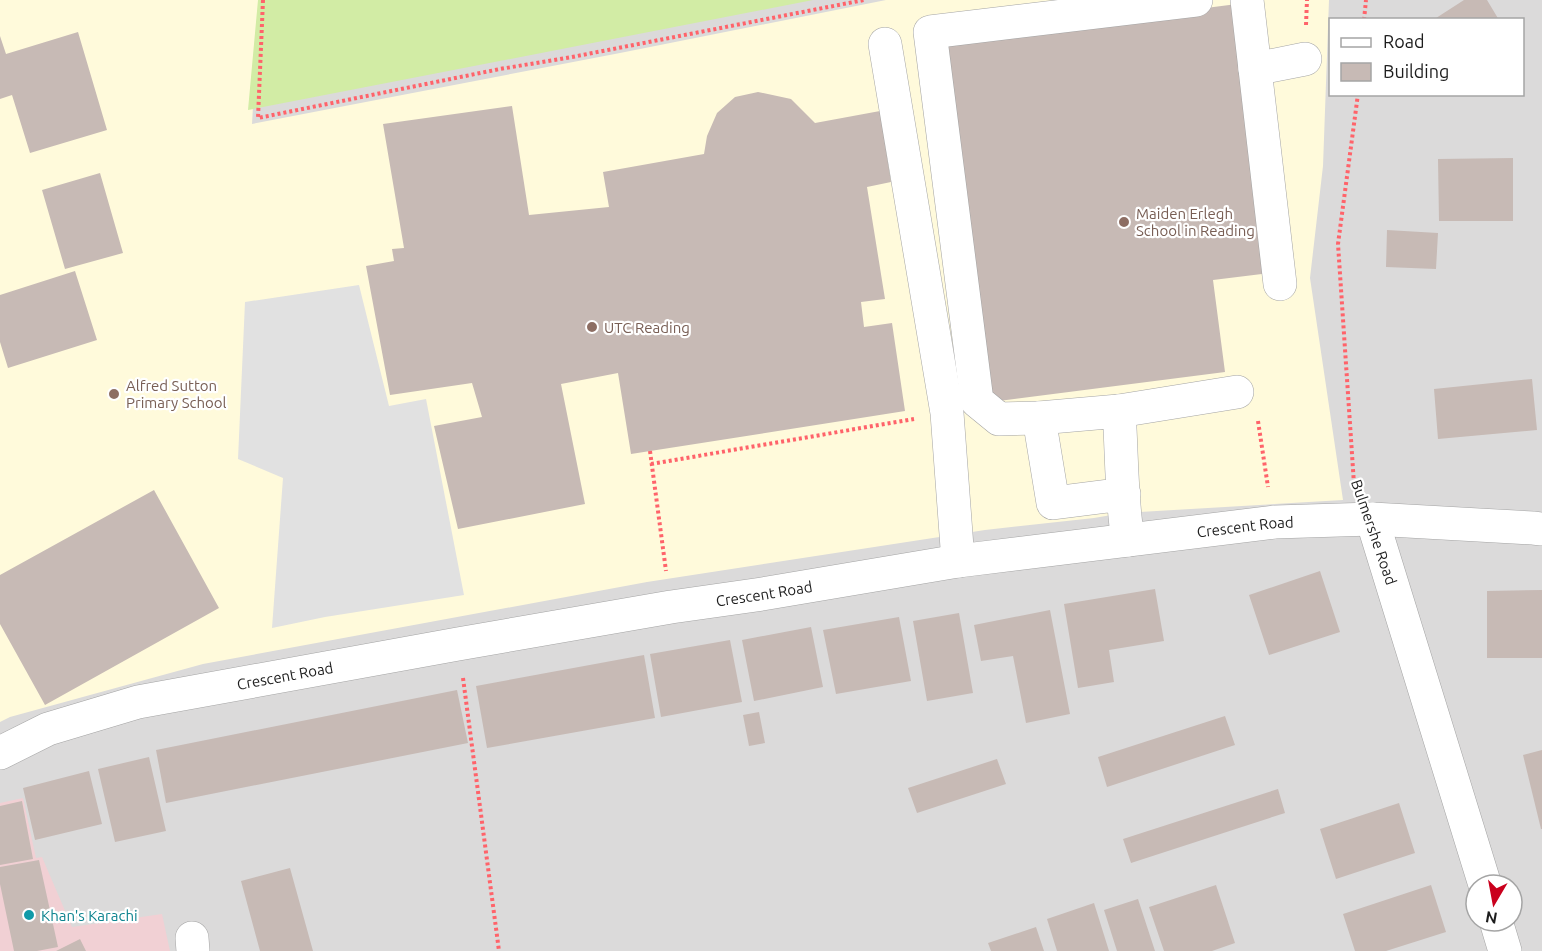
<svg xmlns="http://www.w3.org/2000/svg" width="1542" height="951" font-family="Ubuntu,sans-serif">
	<rect width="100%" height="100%" fill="#efe9e2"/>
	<path fill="#dbdada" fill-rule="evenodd" d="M0,0H1542V951H0ZM1330,20H1522V94H1330ZM1476,885H1512V921H1476Z"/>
	<path fill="#f1d0d4" d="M23,798L36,858L42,857L72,927L162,914L170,951H0V803Z"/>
	<path fill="#fffadb" d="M0,0H259L252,124L620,53L886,0H1329L1323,166L1310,278L1343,500L1123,513L1094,518L985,530L647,582L203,664L10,717L0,722Z"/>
	<path fill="#d2eca5" d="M258,0H813L248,110Z"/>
	<path fill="#e1e1e1" d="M359,285L389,406L426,399L464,595L325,617L272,628L283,478L238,459L245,302Z"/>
	<path fill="#c7bab5" d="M1464,0H1487L1499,20H1433Z
		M1237,4L1270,273L1213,280L1225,372L991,402L942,42Z
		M78,32L107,130L30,153L12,95L0,99V36L6,54Z
		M758,92L791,99L815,123L880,111L891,182L867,187L885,299L861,302L864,327L892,323L905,411L631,454L618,373L561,384L585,504L458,529L434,426L482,417L472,383L390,395L366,266L394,261L392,249L404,248L383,124L512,106L529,215L609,207L603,172L704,154L707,136L717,113L735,97Z
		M1513,158V221H1439L1438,159Z
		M100,173L123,253L65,269L42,190Z
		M1387,230L1438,233L1436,269L1386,267Z
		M75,271L97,340L8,368L0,342V295Z
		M1532,379L1537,430L1438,439L1434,389Z
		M154,490L219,608L45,705L0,624V575Z
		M1320,571L1340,632L1269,655L1249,595Z
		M1155,589L1164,641L1109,650L1114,682L1078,688L1064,604Z
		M1542,590V658H1487V591Z
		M1050,610L1070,714L1026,723L1013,656L981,661L974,625Z
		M959,613L973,693L927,701L913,621Z
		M899,617L911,681L836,694L823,630Z
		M811,627L823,687L754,701L742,640Z
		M730,640L742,702L661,717L650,654Z
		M644,655L655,718L487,748L476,686Z
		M457,690L468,743L166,803L156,750Z
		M759,712L765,743L749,746L743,715Z
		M1225,716L1235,745L1107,787L1098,757Z
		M1542,750V829H1541L1523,755Z
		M149,757L166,831L115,842L98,769Z
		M997,759L1006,784L917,813L908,788Z
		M89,771L102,824L35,840L23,788Z
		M1278,789L1285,813L1131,863L1123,839Z
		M22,801L33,859L0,865V806Z
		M1399,803L1415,853L1336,879L1320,829Z
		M39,860L58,947L37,951H14L0,884V867Z
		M290,868L313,951H260L241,881Z
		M1216,885L1235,943L1212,951H1164L1149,907Z
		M1431,885L1446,932L1386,951H1355L1343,914Z
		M1138,899L1155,951H1117L1104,910Z
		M1094,903L1109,951H1057L1047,919Z
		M1036,927L1044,951H991L988,943Z
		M80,939L86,951H56Z"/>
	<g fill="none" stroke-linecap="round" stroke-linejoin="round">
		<defs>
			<g id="minor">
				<path d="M1247,0L1280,284"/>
				<path d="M885,44L947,413L958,561"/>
				<path d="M1255,69L1305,59"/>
				<path d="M1119,411L1237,392"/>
				<path d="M1039,418L999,419L977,401L930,32L1196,0"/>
				<path d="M1124,494L1053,503L1039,418L1119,411C1122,454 1121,498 1128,540"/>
				<path d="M1372,519L1485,885"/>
				<path id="s1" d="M0,753L48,729L138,702L458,644L671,607L762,594L958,561L1275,522L1372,519L1533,528L1542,529"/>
				<path d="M1496,921L1505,951"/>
				<path d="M192,938L193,951"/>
			</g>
		</defs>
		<use href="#minor" stroke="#a4a4a4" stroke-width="34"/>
		<path stroke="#ff636a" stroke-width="4" stroke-dasharray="3 3" stroke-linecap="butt" d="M263,0L258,118L500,69L572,57L864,0
			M1364,20L1366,0
			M1306,25L1307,0
			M1258,421L1268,487
			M650,451L666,571
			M651,464L914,419
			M1354,484L1338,244L1358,94
			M463,678L499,951"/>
		<use href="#minor" stroke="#fff" stroke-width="33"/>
	</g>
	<g fill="#8d6e63" stroke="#fff" stroke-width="2">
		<circle cx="1124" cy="222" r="6"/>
		<circle cx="592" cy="327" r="6"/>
		<circle cx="114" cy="394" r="6"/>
	</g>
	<circle fill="#0f9aa8" stroke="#fff" stroke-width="2" cx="29" cy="915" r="6"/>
	<g text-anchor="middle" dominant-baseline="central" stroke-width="4.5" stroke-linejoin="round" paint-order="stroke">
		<g font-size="15" fill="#785e54" stroke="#fff" text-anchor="start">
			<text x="1136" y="213">Maiden Erlegh<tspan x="1136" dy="17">School in Reading</tspan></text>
			<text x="604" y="327">UTC Reading</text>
			<text x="126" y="385">Alfred Sutton<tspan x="126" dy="17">Primary School</tspan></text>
		</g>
		<g font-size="15" fill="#1d1d1d" stroke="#fff">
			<text stroke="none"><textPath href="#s1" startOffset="1269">Crescent Road</textPath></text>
			<text transform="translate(1374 532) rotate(71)">Bulmershe Road</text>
			<text stroke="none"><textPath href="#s1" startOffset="783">Crescent Road</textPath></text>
			<text stroke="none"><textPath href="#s1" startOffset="297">Crescent Road</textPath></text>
		</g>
		<g font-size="15" fill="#0d838f" stroke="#fff" text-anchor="start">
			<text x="41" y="915">Khan's Karachi</text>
		</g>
	</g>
	<rect x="1329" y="18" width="195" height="78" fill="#ffffff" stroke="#a5a5a5" stroke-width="1.5"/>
	<rect x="1341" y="38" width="30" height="9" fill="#ffffff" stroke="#a5a5a5" stroke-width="1.5"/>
	<text x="1383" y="48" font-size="18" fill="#1d1d1d">Road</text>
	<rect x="1341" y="63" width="30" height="18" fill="#c7bab5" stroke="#a5a5a5" stroke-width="1.5"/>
	<text x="1383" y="78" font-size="18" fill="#1d1d1d">Building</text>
	<g transform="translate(1494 903) rotate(190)"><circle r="28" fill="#ffffff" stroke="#a5a5a5" stroke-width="1.5"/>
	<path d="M0-4.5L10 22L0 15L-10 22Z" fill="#ca001d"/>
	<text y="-9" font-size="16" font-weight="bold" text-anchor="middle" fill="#1d1d1d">N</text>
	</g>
</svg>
